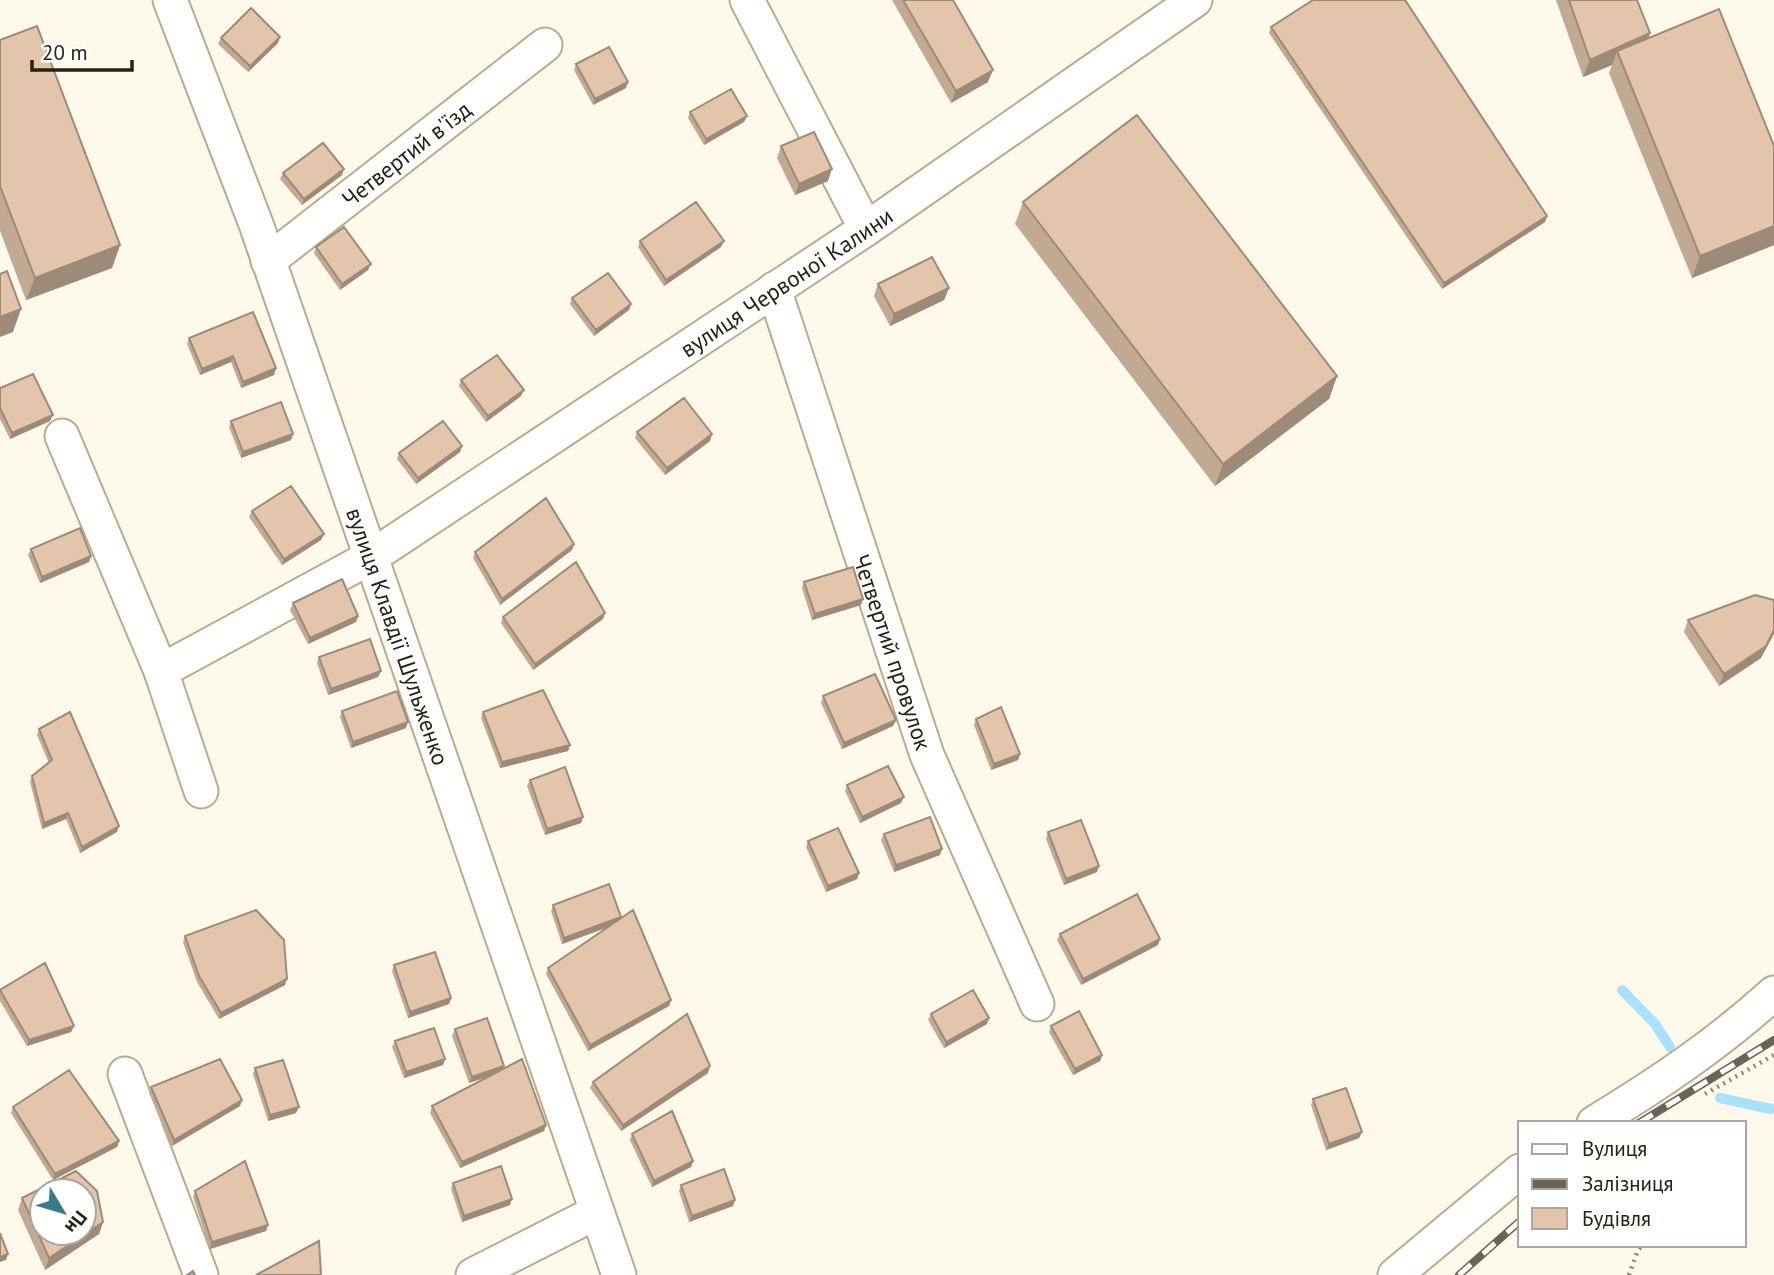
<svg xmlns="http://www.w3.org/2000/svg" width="1774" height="1275" font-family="'PT Sans',sans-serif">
	<rect width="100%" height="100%" fill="#fef9eb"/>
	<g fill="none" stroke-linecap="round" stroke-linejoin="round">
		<path stroke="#a9e0fc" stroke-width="10" d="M1622,990L1655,1024L1670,1047
			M1720,1098L1771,1109"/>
		<defs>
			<g id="minor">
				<path id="s1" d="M170,0L256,224L619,1275"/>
				<path d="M747,0L866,229"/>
				<path id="s2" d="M268,261L545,45"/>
				<path id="s3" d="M774,289L927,755L1037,1004"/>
				<path d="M62,436L161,671L201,791"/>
				<path id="s4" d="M161,671L371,557L866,229L1195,0"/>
				<path d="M125,1074L201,1275"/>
				<path d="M1594,1123C1658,1084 1718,1044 1774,993"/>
				<path d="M473,1275L597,1212"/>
				<path d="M1395,1275L1520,1171"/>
			</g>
		</defs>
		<use href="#minor" stroke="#b9ac8b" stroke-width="37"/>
		<path stroke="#8e897b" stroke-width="4.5" stroke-dasharray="2 5" stroke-linecap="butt" d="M1705,1094L1774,1055
			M1629,1275L1638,1250L1643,1245"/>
		<use href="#minor" stroke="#fff" stroke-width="33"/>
		<defs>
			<path id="rail" d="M1639,1123L1774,1040
				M1459,1275L1520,1221"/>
		</defs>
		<use href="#rail" stroke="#696456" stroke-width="8"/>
		<use href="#rail" stroke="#fff" stroke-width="5" stroke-dasharray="16" stroke-linecap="butt"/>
	</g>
	<path fill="#c2a993" d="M892,0H953L988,82L951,103Z
		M1556,0H1637L1650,33L1649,38L1774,146V245L1692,278L1609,73L1612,65L1583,77Z
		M1271,27L1547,216L1545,222L1442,289L1269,33Z
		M221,38L278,43L248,72L218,44Z
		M0,40L120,245L112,268L26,300L0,231Z
		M576,64L626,88L593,105L574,70Z
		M690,112L747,116L744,122L704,145L688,118Z
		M781,146L828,181L795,195L777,158Z
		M283,173L342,175L302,205L280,179Z
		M1023,202L1337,376L1329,399L1215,486L1015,224Z
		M640,241L721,247L664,286L638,247Z
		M316,247L368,270L340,290L314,253Z
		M878,284L949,288L944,300L890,326L874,296Z
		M572,298L631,304L629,310L594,336L570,304Z
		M189,338L276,368L274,375L241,388L231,362L200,375L187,344Z
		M461,380L521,396L486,422L459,386Z
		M0,388L50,421L10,439L0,419Z
		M231,421L293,434L291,440L241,458L229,427Z
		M637,432L710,441L665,475L635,438Z
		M460,452L416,484L397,459L399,453Z
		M252,511L324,534L321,540L282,565L249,517Z
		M574,544L572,550L500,605L473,558L475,552Z
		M31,549L91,556L89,562L40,583L28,555Z
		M804,582L861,605L812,620L802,588Z
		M293,603L358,616L356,622L308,644L290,610Z
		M605,613L603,619L533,670L501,623L503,617Z
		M1688,620L1761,658L1719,686L1684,632Z
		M319,657L381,671L378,677L328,695L317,663Z
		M823,696L896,720L893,726L842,749L821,703Z
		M342,711L406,728L351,748L340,717Z
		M483,712L570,745L568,751L500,768L481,718Z
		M976,719L1020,754L1018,760L991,770L974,725Z
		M39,729L117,832L80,853L66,819L42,829L30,782L32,776L49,763L37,735Z
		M530,780L583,817L581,823L545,835L527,786Z
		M847,785L901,803L860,823L845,791Z
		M1048,832L1097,872L1064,885L1046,839Z
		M884,834L940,855L894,872L881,840Z
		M808,841L859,873L857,879L826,892L806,847Z
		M553,905L621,918L671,1000L669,1006L588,1051L546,974L548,968L606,928L562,944L551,911Z
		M1060,934L1158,945L1081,985L1057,940Z
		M185,936L285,985L219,1019L197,982L183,942Z
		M394,965L451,998L449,1004L408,1018L392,971Z
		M0,990L74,1026L71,1032L27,1046L0,1001Z
		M931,1014L987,1024L944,1048L928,1020Z
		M1051,1026L1102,1055L1100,1061L1073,1075L1049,1032Z
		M455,1029L504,1066L502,1070L546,1125L544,1131L460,1168L430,1113L432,1106L492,1075L469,1083L452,1036Z
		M395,1041L445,1059L443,1065L404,1078L392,1047Z
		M255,1068L296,1113L268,1121L253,1074Z
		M708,1073L621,1131L590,1088L593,1082Z
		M151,1087L242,1100L240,1106L172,1146L149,1093Z
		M1313,1099L1362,1132L1359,1138L1326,1150L1311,1105Z
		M13,1107L119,1141L117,1147L53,1180L11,1113Z
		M632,1134L693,1161L691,1167L652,1187L630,1140Z
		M453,1183L510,1205L462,1222L451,1189Z
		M681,1185L733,1206L689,1222L679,1191Z
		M195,1191L268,1225L266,1231L210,1249L193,1197Z
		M22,1198L103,1222L99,1234L45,1270L18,1210Z"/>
	<path fill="#9e8a78" d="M1650,33L1644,51H1617L1612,65L1583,77L1590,60Z
		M280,37L278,43L248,72L250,66Z
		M993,70L988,82L951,103L956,91Z
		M628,82L626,88L593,105L595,99Z
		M747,116L744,122L704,145L706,139Z
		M344,169L342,175L302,205L304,199Z
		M832,169L828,181L795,195L799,184Z
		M1547,216L1545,222L1442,289L1444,283Z
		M1774,226V245L1692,278L1700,256Z
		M724,241L721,247L664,286L666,280Z
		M120,245L112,268L26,300L35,278Z
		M371,264L368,270L340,290L342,284Z
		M949,288L944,300L890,326L894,314Z
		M631,304L629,310L594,336L596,330Z
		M21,309L13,332L0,337V317Z
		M233,356L231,362L200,375L202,369Z
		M276,368L274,375L241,388L243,382Z
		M1337,376L1329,399L1215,486L1223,464Z
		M524,390L521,396L486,422L488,416Z
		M53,415L50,421L10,439L12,433Z
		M293,434L291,440L241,458L243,452Z
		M712,434L710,441L665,475L667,468Z
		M462,446L460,452L416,484L418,478Z
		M324,534L321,540L282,565L284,559Z
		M574,544L572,550L500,605L502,599Z
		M91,556L89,562L40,583L42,577Z
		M863,599L861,605L812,620L815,614Z
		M605,613L603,619L533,670L535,664Z
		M358,616L356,622L308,644L310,638Z
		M1774,630V634L1761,658L1719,686L1724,674Z
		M381,671L378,677L328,695L331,689Z
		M896,720L893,726L842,749L844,743Z
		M408,722L406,728L351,748L353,742Z
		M570,745L568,751L500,768L502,762Z
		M1020,754L1018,760L991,770L994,764Z
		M904,797L901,803L860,823L862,817Z
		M68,813L66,819L42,829L44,823Z
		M583,817L581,823L545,835L547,829Z
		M119,826L117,832L80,853L82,847Z
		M942,849L940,855L894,872L896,865Z
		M1099,866L1097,872L1064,885L1066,879Z
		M859,873L857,879L826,892L828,886Z
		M621,917L619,923L562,944L564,938Z
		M1160,939L1158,945L1081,985L1083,979Z
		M287,979L285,985L219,1019L221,1013Z
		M451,998L449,1004L408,1018L410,1012Z
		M671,1000L669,1006L588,1051L590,1045Z
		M989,1018L987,1024L944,1048L946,1042Z
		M74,1026L71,1032L27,1046L29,1040Z
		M1102,1055L1100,1061L1073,1075L1075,1069Z
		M445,1059L443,1065L404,1078L406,1072Z
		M504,1066L502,1072L469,1083L472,1077Z
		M710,1066L708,1073L621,1131L623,1125Z
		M242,1100L240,1106L172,1146L174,1140Z
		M299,1107L296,1113L268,1121L270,1115Z
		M546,1125L544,1131L460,1168L462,1162Z
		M1362,1132L1359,1138L1326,1150L1329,1144Z
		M119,1141L117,1147L53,1180L55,1174Z
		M693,1161L691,1167L652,1187L654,1181Z
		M512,1199L510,1205L462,1222L464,1216Z
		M735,1200L733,1206L689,1222L692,1216Z
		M103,1222L99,1234L45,1270L49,1258Z
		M268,1225L266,1231L210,1249L212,1242Z
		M8,1254L6,1260L0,1262V1257Z"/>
	<path fill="#e2c5ab" stroke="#9e8a78" stroke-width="2" fill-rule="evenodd" d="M903,0H953L993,70L956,91Z
		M1313,0H1405L1547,216L1444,283L1271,27Z
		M1569,0H1637L1650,33L1590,60Z
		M251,8L280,37L250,66L221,38Z
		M1719,9L1774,146V226L1700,256L1617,51Z
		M37,26L120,245L35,278L0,186V40Z
		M609,47L628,82L595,99L576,64Z
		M731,89L747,116L706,139L690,112Z
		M1137,115L1337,376L1223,464L1023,202Z
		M814,132L832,169L799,184L781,146Z
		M323,143L344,169L304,199L283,173Z
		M696,202L724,241L666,280L640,241Z
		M344,227L371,264L342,284L316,247Z
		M932,257L949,288L894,314L878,284Z
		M7,271L21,309L0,317V274Z
		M608,273L631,304L596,330L572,298Z
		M253,312L276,368L243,382L233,356L202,369L189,338Z
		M497,355L524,390L488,416L461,380Z
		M33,374L53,415L12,433L0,408V388Z
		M684,398L712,434L667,468L637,432Z
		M281,402L293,434L243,452L231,421Z
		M443,421L462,446L418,478L399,453Z
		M291,486L324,534L284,559L252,511Z
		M546,498L574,544L502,599L475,552Z
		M80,528L91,556L42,577L31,549Z
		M576,562L605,613L535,664L503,617Z
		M853,567L863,599L815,614L804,582Z
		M342,579L358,616L310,638L293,603Z
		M1755,595L1774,600V630L1766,646L1724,674L1688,620Z
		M370,639L381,671L331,689L319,657Z
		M875,674L896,720L844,743L823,696Z
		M543,690L570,745L502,762L483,712Z
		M397,691L408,722L353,742L342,711Z
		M1001,707L1020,754L994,764L976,719Z
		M70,712L119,826L82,847L68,813L44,823L32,776L52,760L39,729Z
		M888,766L904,797L862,817L847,785Z
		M565,767L583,817L547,829L530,780Z
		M930,817L942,849L896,865L884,834Z
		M1081,820L1099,866L1066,879L1048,832Z
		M838,828L859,873L828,886L808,841Z
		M609,884L621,917L564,938L553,905Z
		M1137,894L1160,939L1083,979L1060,934Z
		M256,910L284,940L287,979L221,1013L199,976L185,936Z
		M633,910L671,1000L590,1045L548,968Z
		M435,952L451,998L410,1012L394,965Z
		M45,963L74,1026L29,1040L0,990Z
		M973,990L989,1018L946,1042L931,1014Z
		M1079,1011L1102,1055L1075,1069L1051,1026Z
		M687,1014L710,1066L623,1125L593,1082Z
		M487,1018L504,1066L472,1077L455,1029Z
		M434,1028L445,1059L406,1072L395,1041Z
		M220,1059L242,1100L174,1140L151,1087Z
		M522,1059L546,1125L462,1162L432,1106Z
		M283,1060L299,1107L270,1115L255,1068Z
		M69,1070L119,1141L55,1174L13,1107Z
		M1346,1088L1362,1132L1329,1144L1313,1099Z
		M672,1111L693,1161L654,1181L632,1134Z
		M245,1161L268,1225L212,1242L195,1191Z
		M501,1166L512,1199L464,1216L453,1183Z
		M724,1169L735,1200L692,1216L681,1185Z
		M76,1171L97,1191L103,1222L49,1258L22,1198ZM42,1191H84V1233H42Z
		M0,1233L8,1254L0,1257Z
		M319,1241L321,1275H256Z
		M193,1271L195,1275H187Z"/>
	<g text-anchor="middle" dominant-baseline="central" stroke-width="5" stroke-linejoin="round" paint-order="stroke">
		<g font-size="23" fill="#262113" stroke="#fff">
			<text stroke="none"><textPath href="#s2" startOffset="175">Четвертий в'їзд</textPath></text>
			<text stroke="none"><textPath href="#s4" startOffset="737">вулиця Червоної Калини</textPath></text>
			<text stroke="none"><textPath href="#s1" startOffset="676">вулиця Клавдії Шульженко</textPath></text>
			<text stroke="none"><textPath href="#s3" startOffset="382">Четвертий провулок</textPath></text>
		</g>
	</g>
	<rect x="1518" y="1121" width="228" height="126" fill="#ffffff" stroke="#a8a6a1" stroke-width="2"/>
	<rect x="1532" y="1144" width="35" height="10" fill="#ffffff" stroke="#a8a6a1" stroke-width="2"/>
	<text x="1582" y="1156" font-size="21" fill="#262113">Вулиця</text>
	<rect x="1532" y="1179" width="35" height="10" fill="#696456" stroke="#a8a6a1" stroke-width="2"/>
	<text x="1582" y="1191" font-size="21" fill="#262113">Залізниця</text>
	<rect x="1532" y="1208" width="35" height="21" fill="#e2c5ab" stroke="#a8a6a1" stroke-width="2"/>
	<text x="1582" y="1226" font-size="21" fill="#262113">Будівля</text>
	<g transform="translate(63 1212) rotate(128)"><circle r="33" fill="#ffffff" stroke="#a8a6a1" stroke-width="2"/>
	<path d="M0-5L12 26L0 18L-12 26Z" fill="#377b8b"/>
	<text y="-10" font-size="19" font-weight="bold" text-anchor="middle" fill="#262113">Пн</text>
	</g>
	<path d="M32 60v10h100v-10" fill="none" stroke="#262113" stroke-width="3.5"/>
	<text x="42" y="60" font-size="21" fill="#262113" stroke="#ffffff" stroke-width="5" paint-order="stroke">20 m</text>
</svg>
